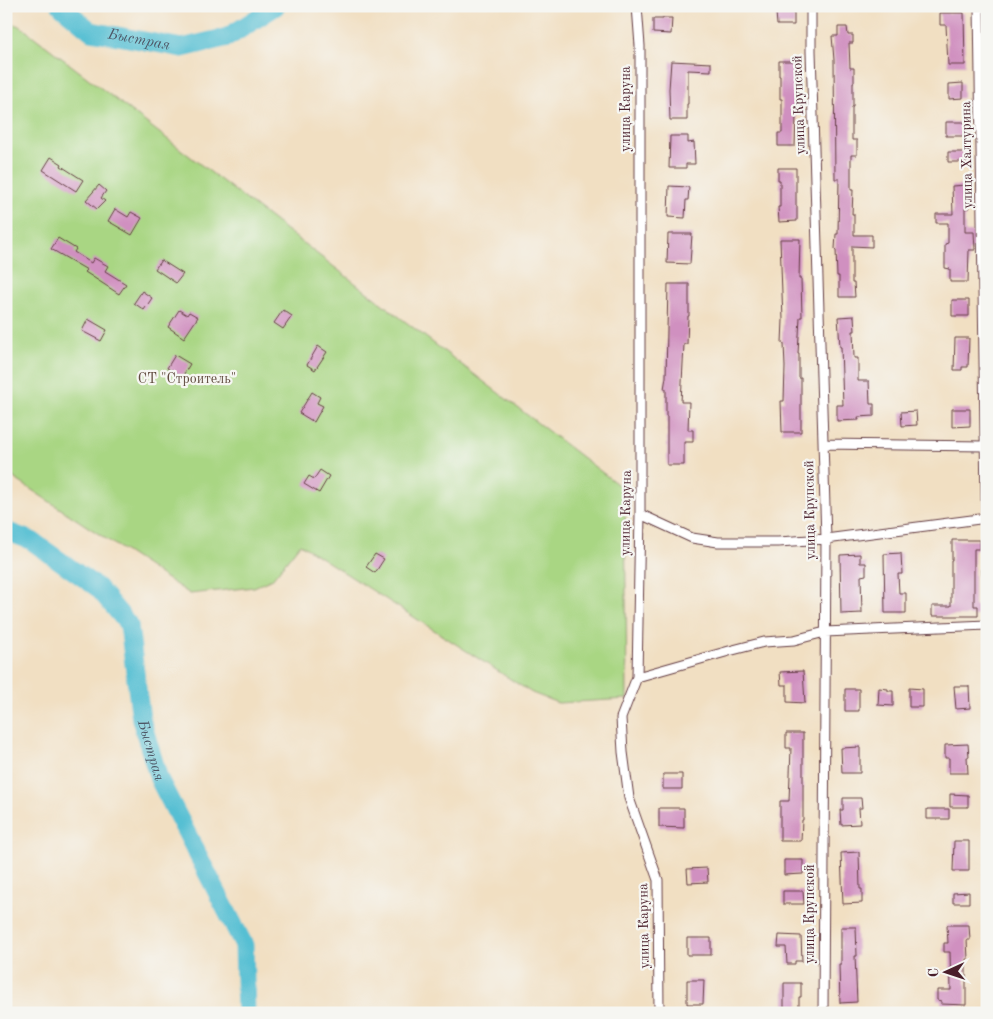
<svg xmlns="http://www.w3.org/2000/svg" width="993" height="1019" font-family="'Old Standard TT',serif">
	<rect width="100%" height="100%" fill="#f6f6f2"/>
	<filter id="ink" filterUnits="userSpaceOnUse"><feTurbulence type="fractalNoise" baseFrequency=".02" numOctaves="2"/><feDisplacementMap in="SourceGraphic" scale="10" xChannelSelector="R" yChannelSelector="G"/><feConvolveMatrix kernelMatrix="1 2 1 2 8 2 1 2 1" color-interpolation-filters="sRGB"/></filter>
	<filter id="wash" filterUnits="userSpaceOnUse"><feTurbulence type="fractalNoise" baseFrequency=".0096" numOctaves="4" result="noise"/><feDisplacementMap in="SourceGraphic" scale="20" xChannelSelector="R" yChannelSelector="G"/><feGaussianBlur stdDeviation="1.12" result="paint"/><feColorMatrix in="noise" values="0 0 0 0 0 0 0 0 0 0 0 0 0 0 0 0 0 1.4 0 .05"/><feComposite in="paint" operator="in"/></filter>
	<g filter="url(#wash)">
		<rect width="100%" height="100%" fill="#f1dfc2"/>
		<path fill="#a9d683" stroke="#7a7a57" d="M6,22L20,26L625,490L627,699L558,703L532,693L300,544L272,579L254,587L190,594L6,473Z"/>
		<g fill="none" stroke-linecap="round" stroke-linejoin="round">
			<g stroke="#56bfd3" stroke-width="19">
				<path id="s1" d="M61,6L91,31L182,48L228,37L276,6"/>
				<path id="s2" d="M6,531L32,541L98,588L129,625L141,719L159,779L244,945L246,1013"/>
			</g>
		</g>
		<g id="blocks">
			<path fill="#d090c0" d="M776,12H794V25H777Z
				M940,13H964L965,65H948L946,25H940Z
				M663,18H672L671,34L653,33V19H663Z
				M838,27H847L848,35H853V43H849L850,68H854V82H853V107H852V140H857V155H851V190H853L852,214H854V235H872V247L852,246V283H854L855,297H839V276H837L836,250L835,249L836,234H838L839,179H835L834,60L832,36H838Z
				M671,61L711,63V71L688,70V104H687V120H670L669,89Z
				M779,61H795L796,86H797L795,146H778V133H782V99H780V76H779Z
				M963,83V98L949,99V84Z
				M946,122H965L966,136H946Z
				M670,136H688V143L694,142L695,164H686V168H669Z
				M948,152H967V162H948Z
				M51,157L62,164L61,166L83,180L76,191L43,170Z
				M778,168H796V206H797V221L779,222L778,207H780V180H778Z
				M99,185L106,191L101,198L105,201L97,209L86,200Z
				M967,185L969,208H965V232H974L975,250H969L968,282H950V269L945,268V244L948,243V223H936V214H953L952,186Z
				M669,186L689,187L688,200H686L685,218L668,217Z
				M115,209L128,217L131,212L142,218L132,235L108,221Z
				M668,234H692L690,264L667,263Z
				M58,238L76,249L74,252L91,263L94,258L108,266L105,271L126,284L119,294L85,272L87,270L51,249Z
				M780,239H800L799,279H801L802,317H800L798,354H799V378H801V432H782L781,401H784L785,367L784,344L782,343L783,320Z
				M161,260L183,274L176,283L155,269Z
				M668,284H689V316H688L687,344H684L681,402H689L688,430H693V442H684V465H667V416H666V389H664L666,377Z
				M142,291L152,298L144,310L134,303Z
				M952,300H969V316H952Z
				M179,310L187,315L189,312L198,317L184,338L168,327Z
				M283,310L292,316L283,329L274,323Z
				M854,316L855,331H853L854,358H858V381H869L870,404H874V416L858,417L859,420L837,421V405H843L841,347H840L838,317Z
				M88,319L107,330L101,341L82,331Z
				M955,338H969L968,367H962V370H954Z
				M318,346L327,352L315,370L307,365Z
				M175,355L190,364L182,377L167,368Z
				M312,392L320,397L317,403L323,406L314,422L299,413Z
				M952,409H970V426L952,427Z
				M916,411L917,425L902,426L901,412Z
				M320,470L329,476L319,493L304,484L309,476L314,479Z
				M952,540H980V549H974V606H978V616H932V606H951V560H952Z
				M901,553L902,574H898L899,593H906V613H885L884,554Z
				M375,554L384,559L375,573L366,567Z
				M860,554V563H866V575L861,576L862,613L841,614L840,555Z
				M803,671L805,703L787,702V685H781L780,672Z
				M954,686H969L970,708L956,709Z
				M879,688L888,689V691H893V706L878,705Z
				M909,688L923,689V707H909Z
				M845,689H859V711H845Z
				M786,733H803V820H802L801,841H780V801H789L791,748H786Z
				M968,744L969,757H967L968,773H949V758H945V745Z
				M860,747V773H842L841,748Z
				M663,774H682V789H663Z
				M950,794L968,795V807H950Z
				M843,798H861L862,808H859L860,824L841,825L840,810H843Z
				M659,808H684V828L659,827Z
				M927,809H949V819H927Z
				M954,841H969V871H953Z
				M859,852L860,889H862V903L843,904L841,853Z
				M784,860H803V874L784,875Z
				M707,868L708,882L688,883L687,869Z
				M783,891H803L804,904H783Z
				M969,892V903H953V893Z
				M947,925H969L970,940H967L968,959H966V1005L941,1004V1001L937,1000V990H951L950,952H944V943H948Z
				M841,927H856L857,956H855L857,1002L840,1003L839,964H841Z
				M779,935L801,936L802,961H795V964H787L786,947H778Z
				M687,938H711V955H687Z
				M687,980H704L703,1004H687Z
				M784,983H801V997H799V1013H784Z"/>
		</g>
	</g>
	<g filter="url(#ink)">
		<use href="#blocks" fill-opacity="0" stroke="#633c42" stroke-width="1"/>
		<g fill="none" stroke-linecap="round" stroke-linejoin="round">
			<defs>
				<path id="minor" d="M637,6L640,46V514L637,677L621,718L623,752L629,798L658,880L659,1013
					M811,6V51L826,539L823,1013
					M979,6L987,573
					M823,444L985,446
					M640,514L692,538L718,542H778L826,539L987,518
					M637,677L729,651L764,642L794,640L825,632L987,625"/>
			</defs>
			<use href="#minor" stroke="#633c42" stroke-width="11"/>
			<use href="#minor" stroke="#fff" stroke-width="9"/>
		</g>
	</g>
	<g text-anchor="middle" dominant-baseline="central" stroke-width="4.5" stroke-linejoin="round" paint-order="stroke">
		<g font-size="14" fill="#4a1f2b" stroke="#f6f6f2">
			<text transform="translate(799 105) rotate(-92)">улица Крупской</text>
			<text transform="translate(626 109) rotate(-90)">улица Каруна</text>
			<text transform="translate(967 155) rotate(-91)">улица Халтурина</text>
			<text transform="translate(810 510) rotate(-91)">улица Крупской</text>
			<text transform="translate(626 513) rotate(-89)">улица Каруна</text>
			<text transform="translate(810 914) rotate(-90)">улица Крупской</text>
			<text transform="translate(644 926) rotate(-91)">улица Каруна</text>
		</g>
		<g font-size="14" fill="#624d41" stroke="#f6f6f2">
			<text x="187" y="379">СТ "Строитель"</text>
		</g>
		<g font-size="15" font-style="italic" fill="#4e5766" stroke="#f6f6f2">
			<text stroke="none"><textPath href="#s1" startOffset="88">Быстрая</textPath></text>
			<text stroke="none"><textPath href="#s2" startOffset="285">Быстрая</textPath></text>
		</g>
	</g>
	<rect width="993" height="1019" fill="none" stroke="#f6f6f2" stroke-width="25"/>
	<g transform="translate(946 972) rotate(267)" stroke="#f6f6f2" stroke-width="4" paint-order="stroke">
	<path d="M0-4L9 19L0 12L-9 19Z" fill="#4a1f2b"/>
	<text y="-8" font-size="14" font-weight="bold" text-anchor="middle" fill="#4a1f2b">С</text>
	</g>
</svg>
